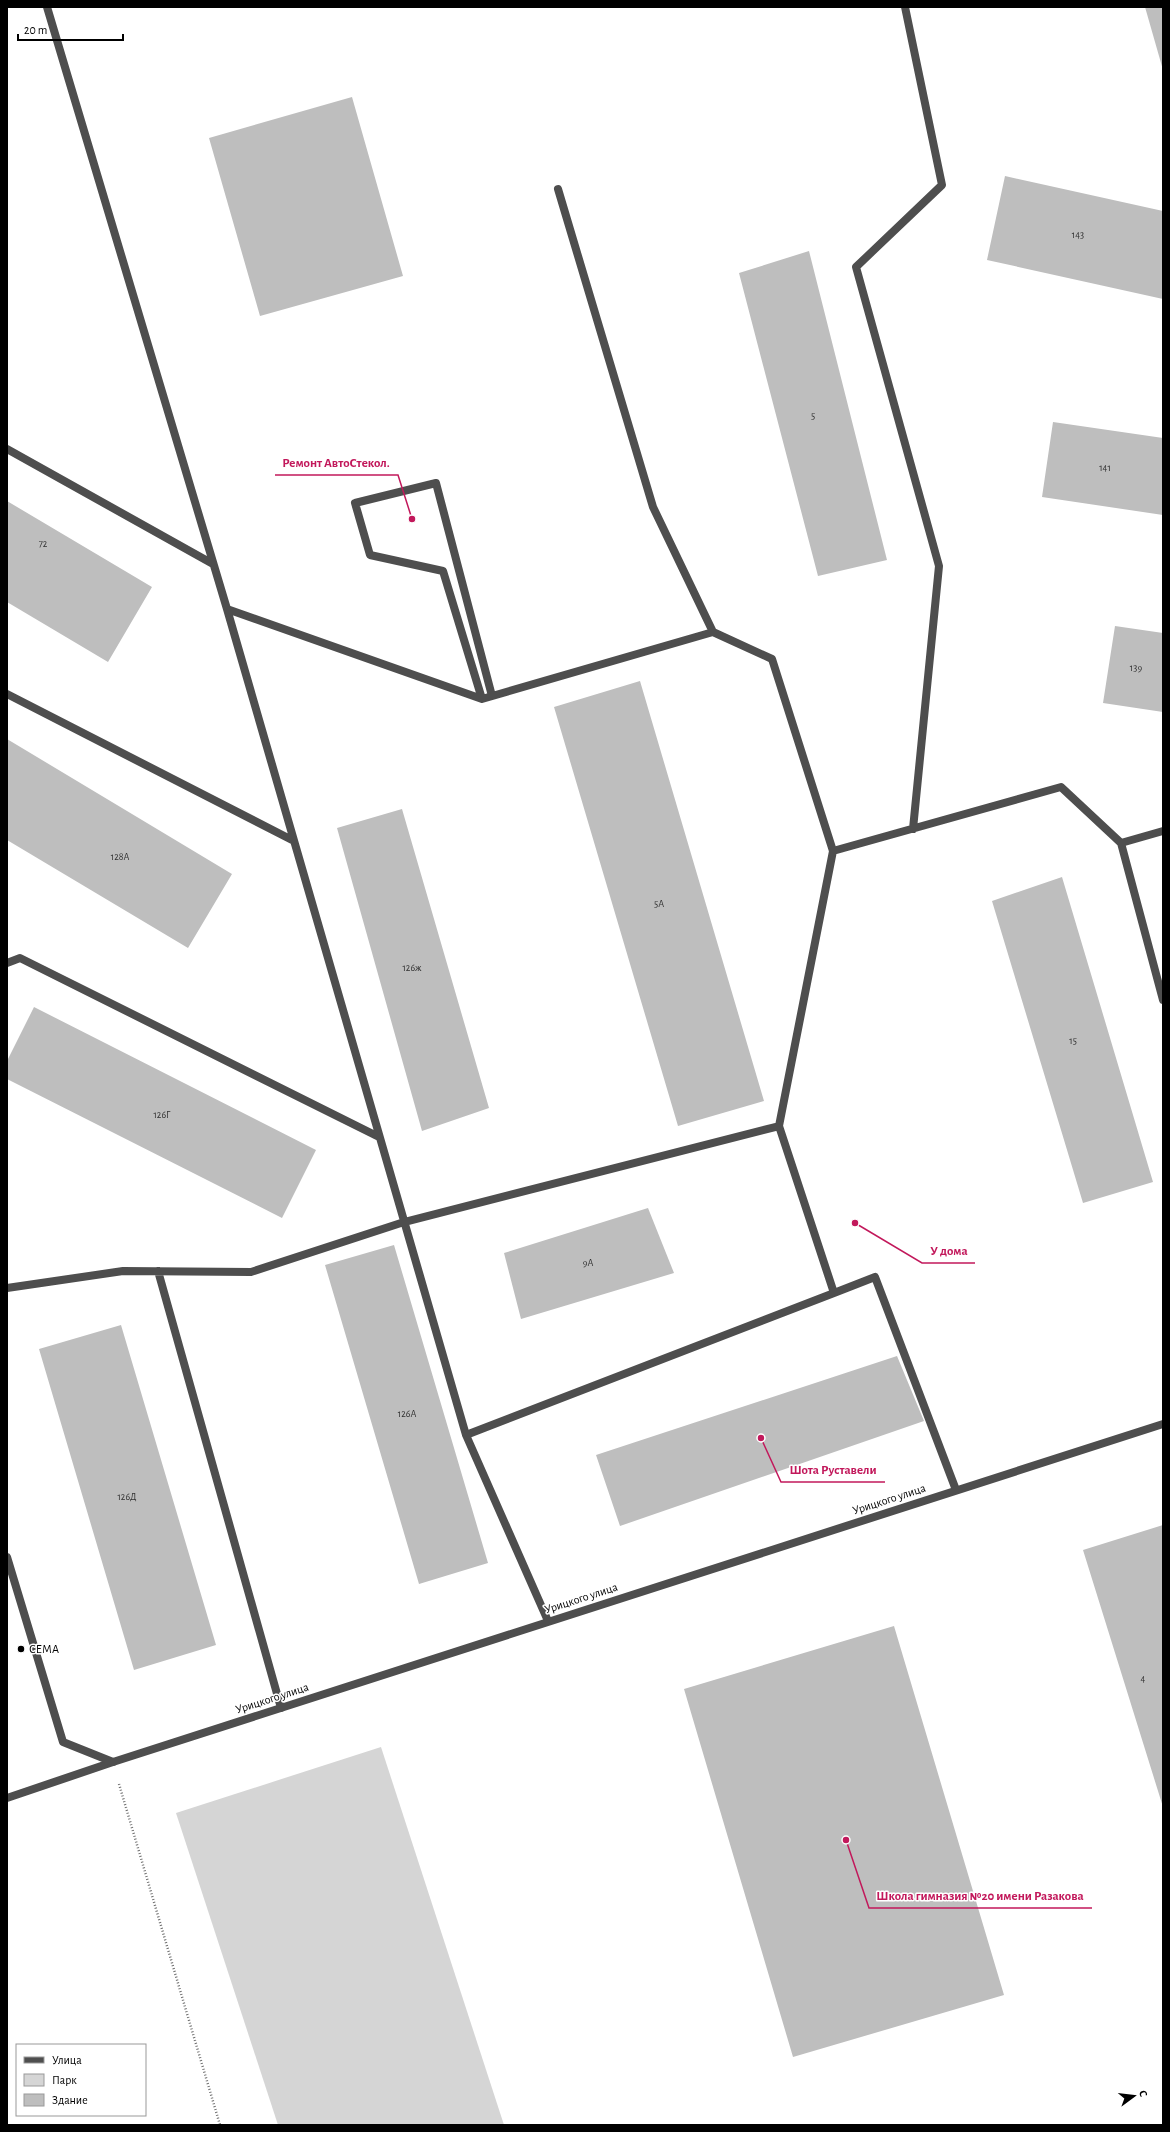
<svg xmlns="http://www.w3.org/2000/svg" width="1170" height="2132" font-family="'Alegreya Sans',sans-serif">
	<rect width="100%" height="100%" fill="#fff"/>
	<path fill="#d5d5d5" d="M381,1747L504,2125H278L176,1813Z"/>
	<path fill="#bebebe" d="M1145,7H1163V70Z
		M352,97L403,276L260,316L209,138Z
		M1005,176L1163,211V299L987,260Z
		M809,251L887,560L818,576L739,273Z
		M1053,422L1163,438V515L1042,497Z
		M7,501L152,587L108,662L7,602Z
		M1115,626L1163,633V712L1103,703Z
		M640,681L764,1101L678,1126L554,707Z
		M7,739L232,874L188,948L7,840Z
		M402,809L489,1108L422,1131L337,828Z
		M1062,877L1153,1182L1083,1203L992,901Z
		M34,1007L316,1150L282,1218L7,1079V1061Z
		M648,1208L674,1273L521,1319L504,1253Z
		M394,1245L488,1563L419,1584L325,1265Z
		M121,1325L216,1645L134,1670L39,1349Z
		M897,1356L924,1421L620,1526L596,1455Z
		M1163,1525V1807L1083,1550Z
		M894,1626L1004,1995L793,2057L684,1689Z"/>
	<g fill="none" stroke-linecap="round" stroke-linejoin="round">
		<path stroke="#707070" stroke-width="2.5" stroke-dasharray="1 2" stroke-linecap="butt" d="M119,1784L220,2125"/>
		<path stroke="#4e4e4e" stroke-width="8" d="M47,7L227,609L466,1435L548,1621
			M905,7L942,185L856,267L939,566L913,829
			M558,189L653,507L713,632
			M7,449L213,564
			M227,609L482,699L713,632L772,659L833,851
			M7,694L294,841
			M482,699L443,571L370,555L355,503L436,483L492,696
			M1163,831L1121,843L1163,1000
			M7,963L20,958L379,1137
			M158,1271L281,1708
			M7,1288L123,1271L251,1272L404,1222L779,1126
			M466,1435L834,1293
			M956,1490L875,1277L834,1293L779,1126L833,851L1061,787L1121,843"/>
		<path stroke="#4e4e4e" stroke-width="8" d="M7,1798L113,1762"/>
		<path stroke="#4e4e4e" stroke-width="8" d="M7,1557L63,1742L113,1762L1163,1424"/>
	</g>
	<circle fill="#000" stroke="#fff" stroke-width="1.5" cx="21" cy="1649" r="4"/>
	<g text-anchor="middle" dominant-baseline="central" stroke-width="3" stroke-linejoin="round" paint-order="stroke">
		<g font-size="10" fill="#303030">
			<text x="1078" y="235">143</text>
			<text x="813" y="416">5</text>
			<text x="1105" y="468">141</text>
			<text x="43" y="544">72</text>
			<text x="1136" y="668">139</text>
			<text x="120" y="857">128А</text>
			<text x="659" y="904">5А</text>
			<text x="412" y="968">126ж</text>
			<text x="1073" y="1041">15</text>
			<text x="162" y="1115">126Г</text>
			<text x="588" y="1263">9А</text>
			<text x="407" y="1414">126А</text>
			<text x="127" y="1497">126Д</text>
			<text x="1143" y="1679">4</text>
		</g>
		<g font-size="12" fill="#000" stroke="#fff">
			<text transform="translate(889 1499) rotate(-18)">Урицкого улица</text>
			<text transform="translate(581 1598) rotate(-18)">Урицкого улица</text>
			<text transform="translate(272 1698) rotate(-18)">Урицкого улица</text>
		</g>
		<g font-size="12" fill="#000" stroke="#fff" text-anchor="start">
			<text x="29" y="1649">СЕМА</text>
		</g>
	</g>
	<path fill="none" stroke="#c2185b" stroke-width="1.5" d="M412 519L398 475H275M855 1223L922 1263H975M761 1438L781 1482H885M846 1840L869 1908H1092"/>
	<g fill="#c2185b" stroke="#fff" stroke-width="1.5">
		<circle cx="412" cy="519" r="4"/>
		<circle cx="855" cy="1223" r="4"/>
		<circle cx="761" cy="1438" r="4"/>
		<circle cx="846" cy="1840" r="4"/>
	</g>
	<g font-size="13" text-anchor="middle" font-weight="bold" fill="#c2185b" stroke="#fff" stroke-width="3" stroke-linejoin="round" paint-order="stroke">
		<text x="336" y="467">Ремонт АвтоСтекол.</text>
		<text x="949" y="1255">У дома</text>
		<text x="833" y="1474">Шота Руставели</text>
		<text x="980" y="1900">Школа гимназия №20 имени Разакова</text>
	</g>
	<rect width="1170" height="2132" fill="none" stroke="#000000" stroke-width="16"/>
	<rect x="16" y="2044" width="130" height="72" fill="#ffffff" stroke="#999999"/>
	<rect x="24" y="2057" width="20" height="6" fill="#4e4e4e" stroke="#999999"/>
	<text x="52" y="2064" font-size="12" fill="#000000">Улица</text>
	<rect x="24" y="2074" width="20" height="12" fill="#d5d5d5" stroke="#999999"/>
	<text x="52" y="2084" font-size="12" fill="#000000">Парк</text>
	<rect x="24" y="2094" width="20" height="12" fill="#bebebe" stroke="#999999"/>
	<text x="52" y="2104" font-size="12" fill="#000000">Здание</text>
	<g transform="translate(1134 2096) rotate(75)" stroke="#ffffff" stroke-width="3" paint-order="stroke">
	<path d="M0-3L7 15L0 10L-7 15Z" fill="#000000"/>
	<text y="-6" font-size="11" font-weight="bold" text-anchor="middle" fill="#000000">С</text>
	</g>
	<path d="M18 34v6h105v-6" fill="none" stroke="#000000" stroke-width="2"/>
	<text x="24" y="34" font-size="12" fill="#000000" stroke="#ffffff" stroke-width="3" paint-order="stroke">20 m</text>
</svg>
